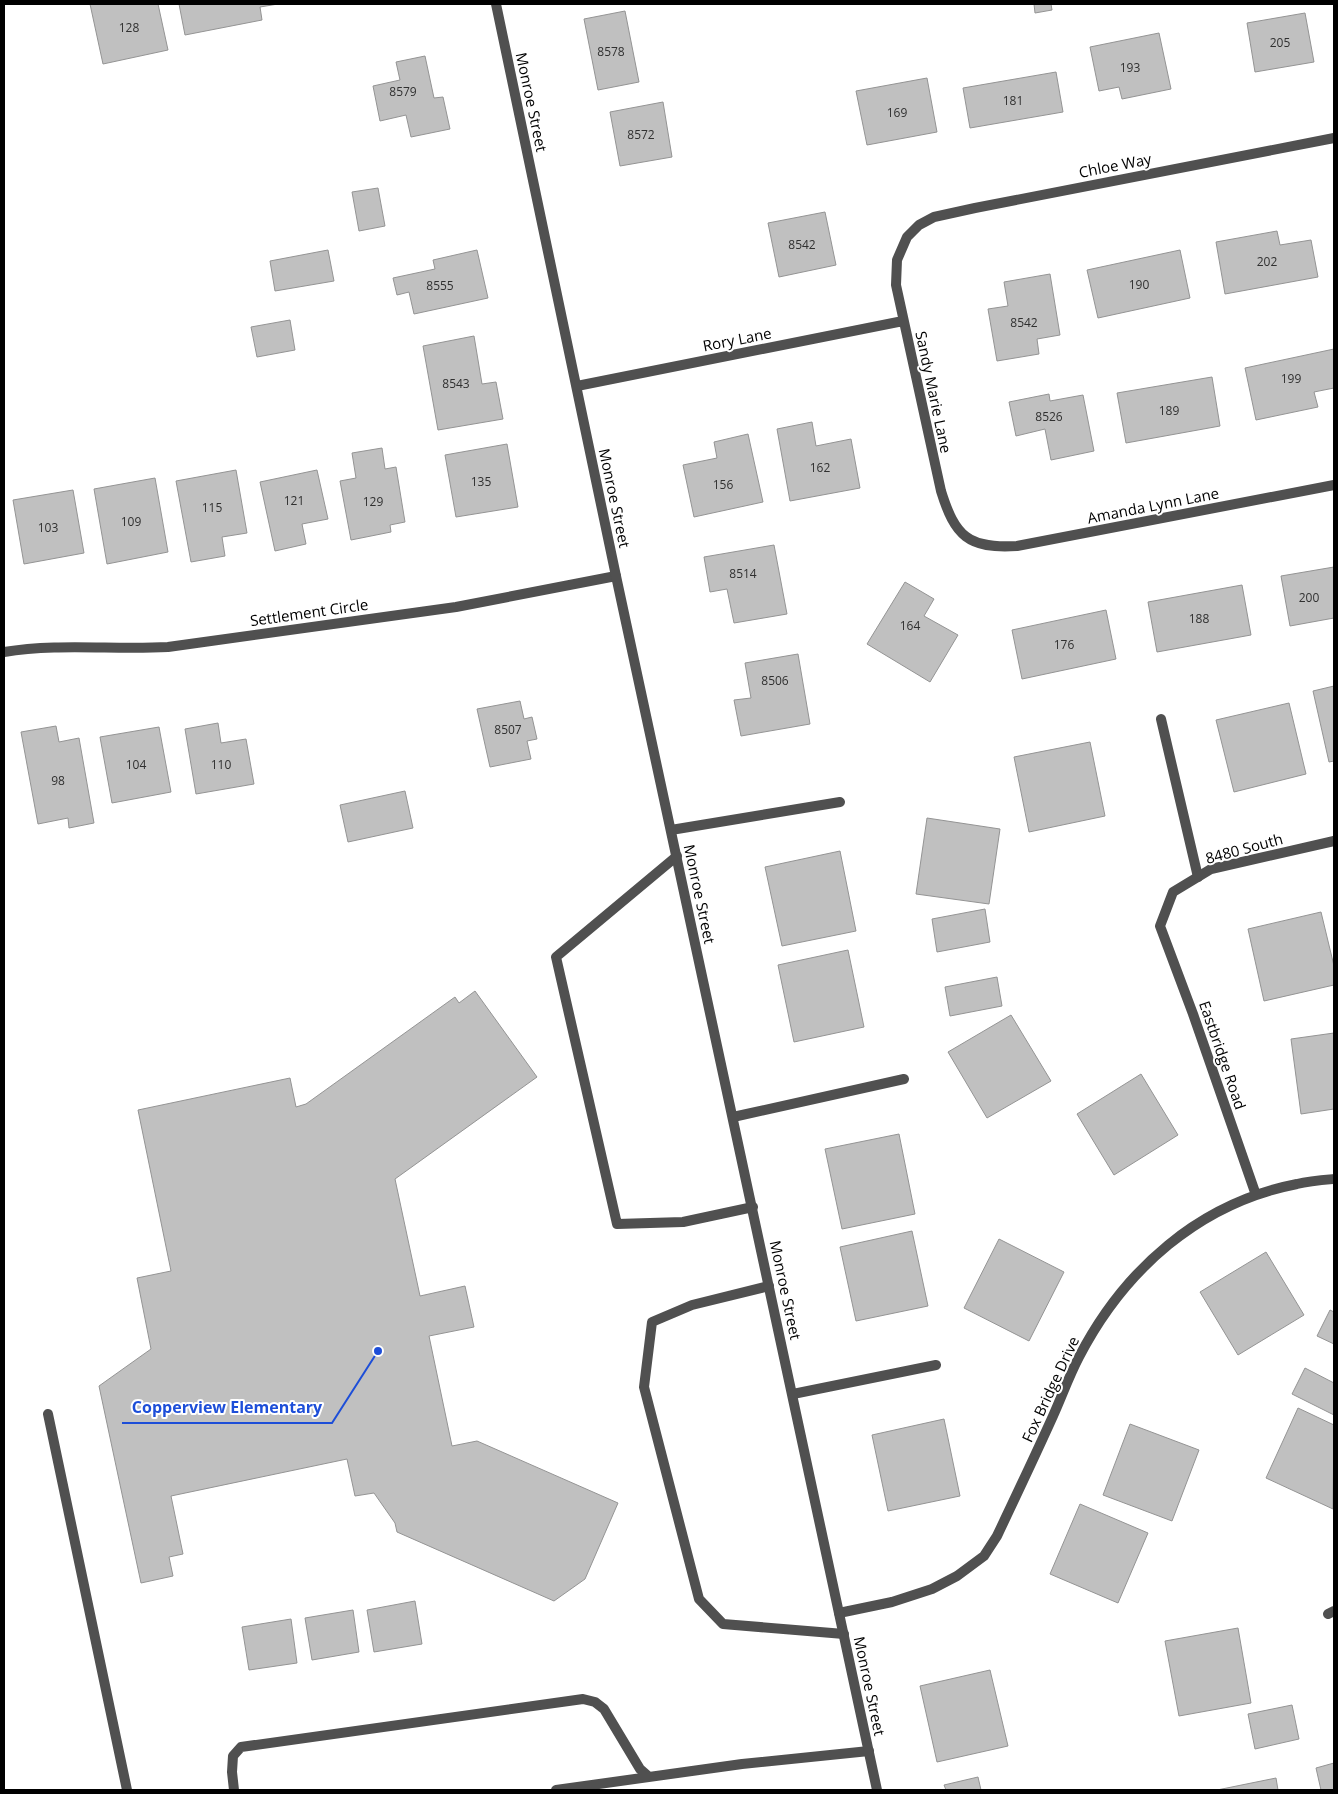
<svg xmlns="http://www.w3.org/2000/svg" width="1338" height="1794" font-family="'Open Sans',sans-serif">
	<rect width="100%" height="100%" fill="#fff"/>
	<path fill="#c0c0c0" stroke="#949494" d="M90,4H158L168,50L103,64Z
		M179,4H278L260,7L262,20L185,35Z
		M1034,4H1051L1052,10L1035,13Z
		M625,11L639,82L598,90L584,19Z
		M1305,13L1314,62L1255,72L1247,23Z
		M1159,33L1171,89L1122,99L1119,87L1099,91L1090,47Z
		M425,56L434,98L443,97L450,129L411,137L406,115L380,121L373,86L400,80L396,62Z
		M1056,72L1063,112L970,128L963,88Z
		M927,78L937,132L867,145L856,91Z
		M663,102L672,157L620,166L610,112Z
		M378,188L385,226L359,231L352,192Z
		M825,212L836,265L779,277L768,223Z
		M1277,231L1280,245L1311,240L1318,277L1225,294L1216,242Z
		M328,250L334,281L275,291L270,261Z
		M477,250L488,298L414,314L409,292L397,295L393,278L435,269L433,260Z
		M1180,250L1190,298L1098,318L1087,270Z
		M1050,274L1060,335L1037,339L1039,354L997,361L988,309L1008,306L1004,282Z
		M290,320L295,350L257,357L251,327Z
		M474,336L482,384L496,382L503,419L438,430L423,346Z
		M1334,349V388L1314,392L1318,407L1256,420L1245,368Z
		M1212,377L1220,426L1126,443L1117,393Z
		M1049,394L1050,401L1083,395L1094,451L1051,460L1045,429L1016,436L1009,402Z
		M812,422L816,446L851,439L860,488L790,501L777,429Z
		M748,434L763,502L694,517L683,465L717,458L714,442Z
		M507,444L518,507L456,517L445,455Z
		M382,448L385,469L396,467L405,522L390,525L391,532L351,540L340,481L356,478L352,453Z
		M236,470L247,533L222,537L225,556L191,562L176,481Z
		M317,470L328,519L302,524L306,544L275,551L260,482Z
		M155,478L168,552L107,564L94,489Z
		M73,490L84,553L24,564L13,500Z
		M774,545L787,614L734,623L727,589L710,592L704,557Z
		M1334,567V618L1290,626L1281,576Z
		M905,582L934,599L924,616L958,635L930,682L867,644Z
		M1242,585L1251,635L1157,652L1148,602Z
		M1106,610L1116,659L1022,679L1012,630Z
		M798,654L810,724L741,736L734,700L751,698L745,663Z
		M1334,686V761L1329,762L1313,691Z
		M520,701L524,719L532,717L537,739L527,741L531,759L490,767L477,709Z
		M1289,703L1306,774L1234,792L1216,720Z
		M218,723L221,743L246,739L254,784L196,794L185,729Z
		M56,726L59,742L79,738L94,823L69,828L68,818L38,824L21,732Z
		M159,727L171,792L112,803L100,737Z
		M1090,742L1105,816L1029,832L1014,757Z
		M405,791L413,828L348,842L340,805Z
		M927,818L1000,829L989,904L916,894Z
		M840,851L856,931L782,946L765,867Z
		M985,909L990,942L937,952L932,919Z
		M1321,912L1334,966V985L1264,1001L1248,929Z
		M848,950L864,1027L794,1042L778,965Z
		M997,977L1002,1006L950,1016L945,987Z
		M475,991L537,1077L395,1179L420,1296L465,1286L474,1327L429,1336L452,1446L477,1441L618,1503L585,1579L554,1601L397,1532L395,1523L374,1493L355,1496L347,1459L171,1496L183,1554L169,1557L173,1576L141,1583L99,1386L151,1349L137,1278L171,1271L138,1110L290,1078L296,1107L306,1104L455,997L459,1003Z
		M1011,1015L1051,1081L987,1118L948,1052Z
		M1334,1033V1109L1301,1114L1291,1039Z
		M1141,1074L1178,1135L1114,1175L1077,1114Z
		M899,1134L915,1214L842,1229L825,1149Z
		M912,1231L928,1306L856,1321L840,1247Z
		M999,1239L1064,1272L1029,1341L964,1308Z
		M1266,1252L1304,1315L1238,1355L1200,1292Z
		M1330,1310L1334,1312V1344L1317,1336Z
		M1305,1368L1334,1383V1415L1292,1394Z
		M1298,1408L1334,1425L1333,1509L1266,1478Z
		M944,1419L960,1496L888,1511L872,1435Z
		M1130,1424L1199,1450L1172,1521L1103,1495Z
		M1080,1504L1148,1533L1118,1603L1050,1574Z
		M415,1601L422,1644L374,1652L367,1610Z
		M353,1610L359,1652L312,1660L305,1618Z
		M291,1619L297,1663L249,1670L242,1627Z
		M1238,1628L1251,1703L1179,1716L1165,1641Z
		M990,1670L1008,1746L937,1762L920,1686Z
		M1292,1705L1299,1739L1255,1749L1248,1714Z
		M1334,1763V1790H1321L1316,1768Z
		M978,1777L981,1790H946L944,1785Z
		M1276,1778L1278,1790H1217Z"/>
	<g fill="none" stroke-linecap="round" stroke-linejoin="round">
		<path stroke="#505050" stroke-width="10" d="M1161,719L1198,877
			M671,830L840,802
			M677,856L556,957L617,1224L683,1222L753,1207
			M733,1117L904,1079
			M769,1286L692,1305L652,1322L644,1387L699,1599L723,1624L844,1634
			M793,1394L936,1365
			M48,1414L127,1790
			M234,1790L232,1772L233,1756L241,1747L583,1699L595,1702L604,1709L640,1769L648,1776
			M556,1790L742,1764L869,1751"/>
		<path stroke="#505050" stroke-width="10" d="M1334,138L975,208L934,217L919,225L907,237L897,260L896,285L941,491C955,536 968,549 1017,546L1334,485
			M577,386L903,321
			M4,652C58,643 113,650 168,647L456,607L616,576
			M1256,1195L1193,1014L1160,926L1173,892L1211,869L1334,841
			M839,1613L892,1602L932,1589L957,1576L984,1556L997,1536C1016,1496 1035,1456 1053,1416C1062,1396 1069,1376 1079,1357C1124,1270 1199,1203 1297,1184C1309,1181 1322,1180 1334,1179
			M1328,1614L1334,1611"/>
		<path stroke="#505050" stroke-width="10" d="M496,4L616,576L877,1790"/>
	</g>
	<g text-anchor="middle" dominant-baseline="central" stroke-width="4" stroke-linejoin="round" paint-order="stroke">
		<g font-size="12" fill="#303030">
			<text x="129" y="27">128</text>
			<text x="1280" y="42">205</text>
			<text x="611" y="51">8578</text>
			<text x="1130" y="67">193</text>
			<text x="403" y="91">8579</text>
			<text x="1013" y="100">181</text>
			<text x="897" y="112">169</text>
			<text x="641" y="134">8572</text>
			<text x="802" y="244">8542</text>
			<text x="1267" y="261">202</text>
			<text x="1139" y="284">190</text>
			<text x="440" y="285">8555</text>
			<text x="1024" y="322">8542</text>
			<text x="1291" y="378">199</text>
			<text x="456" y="383">8543</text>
			<text x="1169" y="410">189</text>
			<text x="1049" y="416">8526</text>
			<text x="820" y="467">162</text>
			<text x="481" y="481">135</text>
			<text x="723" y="484">156</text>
			<text x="294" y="500">121</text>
			<text x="373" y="501">129</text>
			<text x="212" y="507">115</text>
			<text x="131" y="521">109</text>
			<text x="48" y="527">103</text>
			<text x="743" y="573">8514</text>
			<text x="1309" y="597">200</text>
			<text x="1199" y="618">188</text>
			<text x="910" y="625">164</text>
			<text x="1064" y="644">176</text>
			<text x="775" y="680">8506</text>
			<text x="508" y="729">8507</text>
			<text x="136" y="764">104</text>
			<text x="221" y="764">110</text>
			<text x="58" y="780">98</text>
		</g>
		<g font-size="15" fill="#000" stroke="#fff">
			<text transform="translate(532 102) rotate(78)">Monroe Street</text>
			<text transform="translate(1115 165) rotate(-11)">Chloe Way</text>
			<text transform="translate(737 339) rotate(-11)">Rory Lane</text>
			<text transform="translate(934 392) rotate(78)">Sandy Marie Lane</text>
			<text transform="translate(615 498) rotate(78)">Monroe Street</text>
			<text transform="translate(1153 505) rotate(-11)">Amanda Lynn Lane</text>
			<text transform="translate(309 612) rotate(-8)">Settlement Circle</text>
			<text transform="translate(1244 848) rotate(-15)">8480 South</text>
			<text transform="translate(700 894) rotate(78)">Monroe Street</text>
			<text transform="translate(1223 1055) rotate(71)">Eastbridge Road</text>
			<text transform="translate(786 1290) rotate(78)">Monroe Street</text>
			<text transform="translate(1050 1389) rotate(-65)">Fox Bridge Drive</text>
			<text transform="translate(870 1686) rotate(78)">Monroe Street</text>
		</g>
	</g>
	<path fill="none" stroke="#1d4ed8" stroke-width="2" d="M378 1351L332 1423H122"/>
	<circle fill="#1d4ed8" stroke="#fff" stroke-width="2" cx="378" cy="1351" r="5"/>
	<g font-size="16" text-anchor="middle" font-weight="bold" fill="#1d4ed8" stroke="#fff" stroke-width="4" stroke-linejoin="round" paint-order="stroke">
		<text x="227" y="1413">Copperview Elementary</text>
	</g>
	<rect width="1338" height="1794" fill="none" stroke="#000000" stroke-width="10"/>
</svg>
